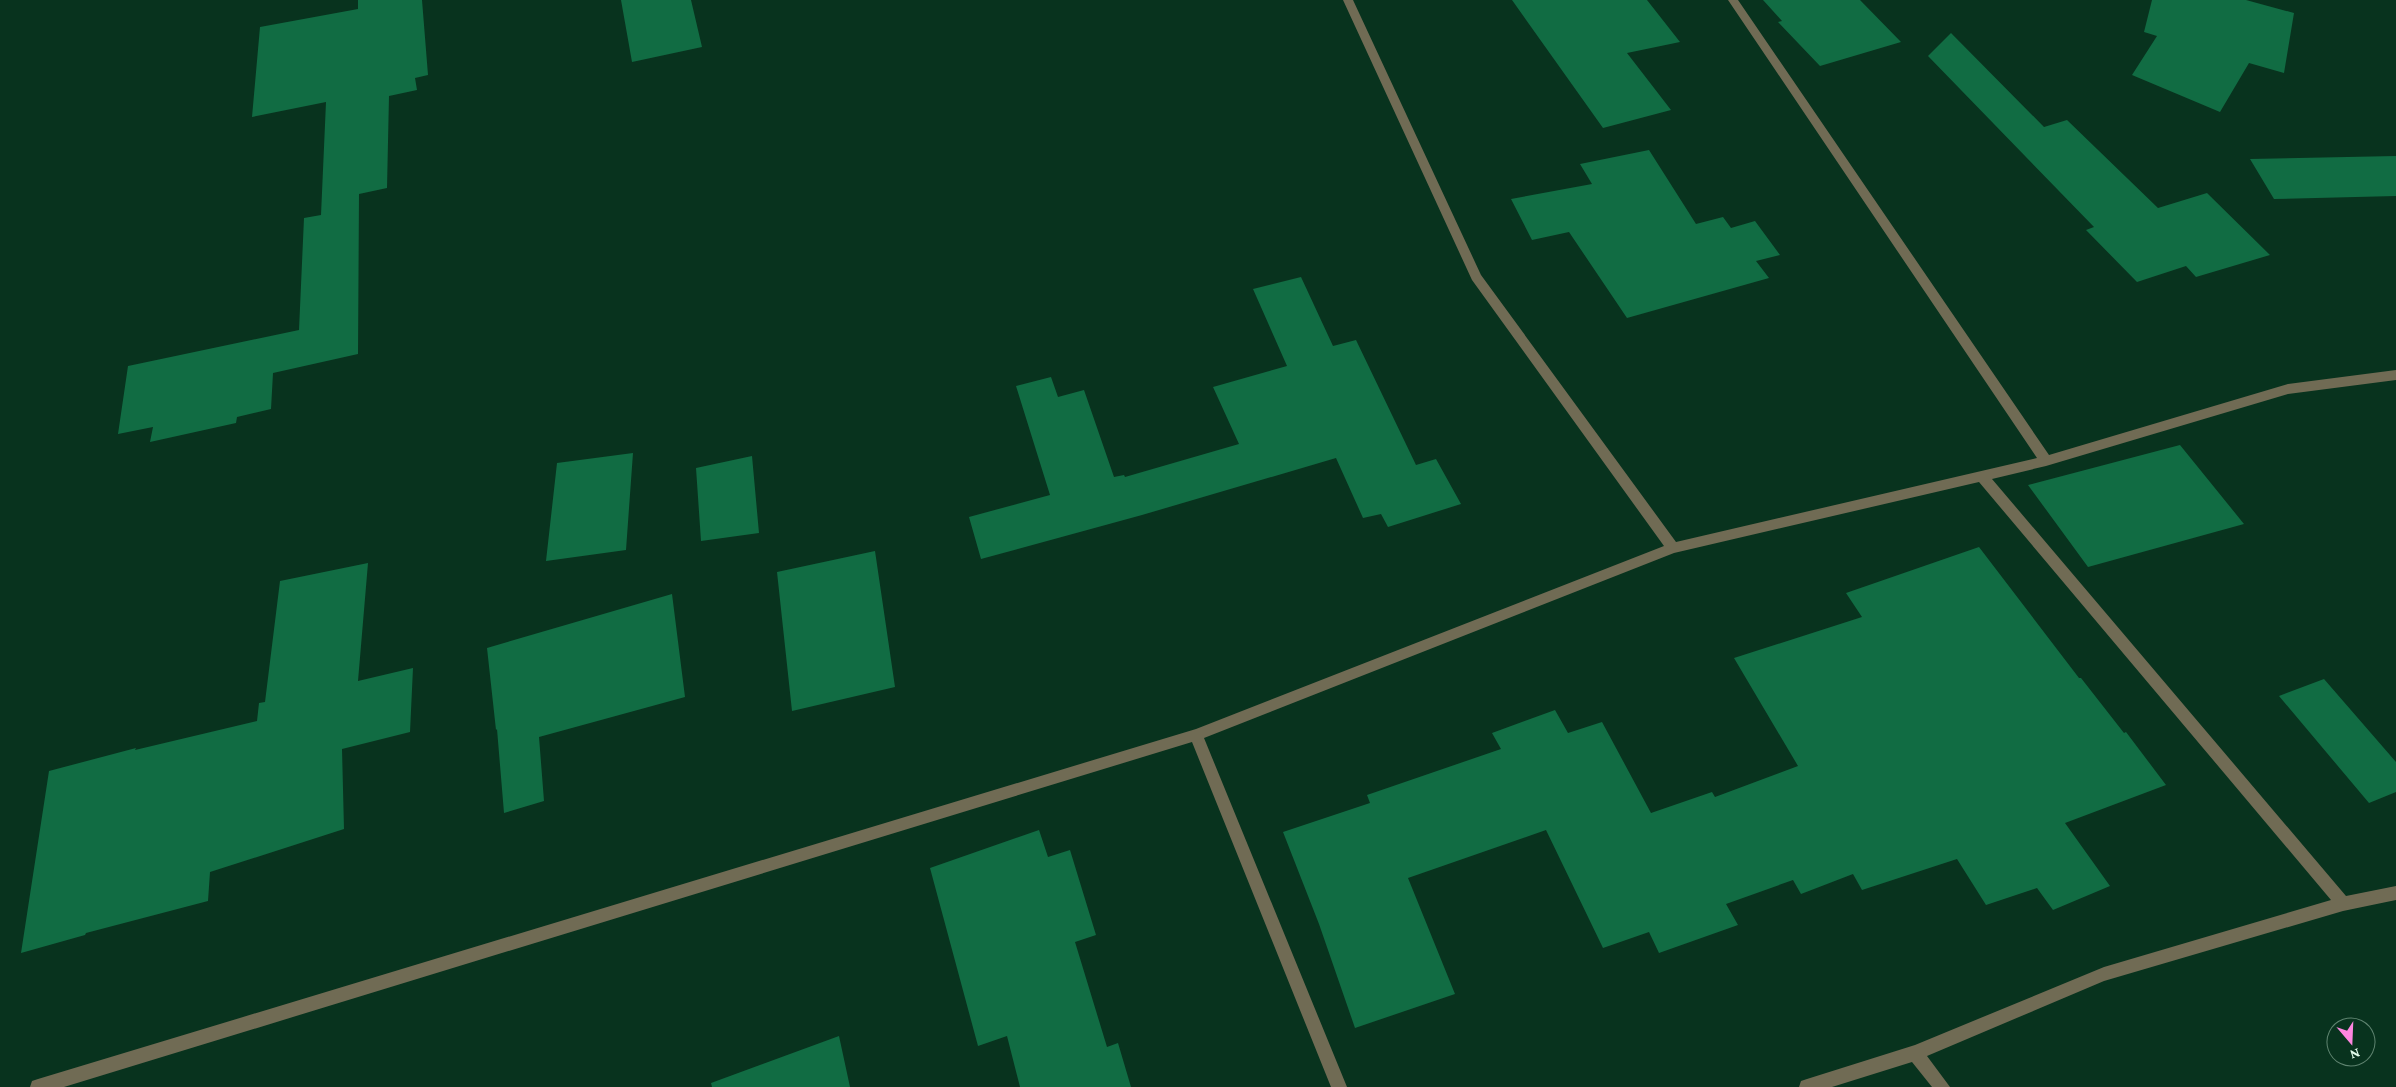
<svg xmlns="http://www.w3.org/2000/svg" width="2396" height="1087" font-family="'Crimson Pro',serif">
	<rect width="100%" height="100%" fill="#08331e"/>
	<path fill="#116c43" d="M358,0H422L428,75L415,78L417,90L389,96L387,188L359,194L358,354L273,373L271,409L237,417L236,423L150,442L153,427L118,434L128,366L299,330L304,218L321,215L326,102L252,117L260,27L358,9Z
		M621,0H691L702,47L632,62Z
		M1512,0H1647L1680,42L1627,53L1671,110L1603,128Z
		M1763,0H1860L1901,42L1820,66L1778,22L1782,21Z
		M2152,0H2246L2294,13L2284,73L2249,63L2220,112L2132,75L2157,36L2144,32Z
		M1951,33L2044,127L2067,120L2158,208L2207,193L2270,255L2196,277L2186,266L2137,282L2086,230L2094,227L1928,56Z
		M1649,150L1696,224L1723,217L1731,228L1755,221L1780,255L1756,261L1769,278L1627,318L1569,232L1532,240L1511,199L1592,184L1580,164Z
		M2396,156V196L2274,199L2250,159Z
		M1301,277L1333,346L1356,340L1416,465L1436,459L1461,504L1388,527L1381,514L1363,518L1336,458L1142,515L981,559L969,517L1050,495L1016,386L1051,377L1058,397L1084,390L1114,477L1124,475L1125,477L1239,444L1213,387L1287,366L1253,289Z
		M2180,445L2244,524L2088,567L2028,485Z
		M633,453L626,550L546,561L557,463Z
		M752,456L759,533L701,541L696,468Z
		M1979,547L2079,678H2081L2124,733L2126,732L2166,785L2065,823L2110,886L2053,910L2037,888L1986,905L1957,859L1862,890L1853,874L1801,894L1793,880L1726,904L1738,925L1659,953L1649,932L1603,948L1546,830L1408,878L1455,994L1355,1028L1319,924L1283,832L1370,803L1367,795L1501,749L1492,733L1555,710L1568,733L1602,722L1651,813L1712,792L1715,797L1798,766L1734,658L1862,617L1846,593Z
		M875,551L895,687L792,711L777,572Z
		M368,563L358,681L413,668L410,732L342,749L344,829L210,872L208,901L86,933L85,935L21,953L49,771L136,748L135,750L257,721L259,703L265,702L280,581Z
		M672,594L685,697L539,737L544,801L504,813L497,729L496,730L487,648Z
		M2324,679L2396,762V792L2369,803L2279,696Z
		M1039,830L1048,857L1070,850L1096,935L1075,942L1107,1047L1118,1043L1131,1087H1020L1007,1036L978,1046L930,868Z
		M839,1036L850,1087H712L711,1083Z"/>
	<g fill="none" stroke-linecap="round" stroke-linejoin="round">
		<path fill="#706b54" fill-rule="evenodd" d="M1343,0H1353L1481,275L1676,542L2037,458L1728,0H1738L2049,455L2288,384L2396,370V380L2288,394L2046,466L1992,479L2346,896L2396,886V900L2343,911L2104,981L1927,1056L1950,1087H1932L1912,1062L1832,1087H1799L1801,1081L1807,1079L1915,1045L2104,967L2331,900L1979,482L1674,553L1204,738L1347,1087H1331L1192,742L64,1087H30L32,1081L38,1079L1196,729L1664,546L1472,280Z"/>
	</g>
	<g transform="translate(2351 1042) rotate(161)"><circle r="24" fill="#08331e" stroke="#5f8470"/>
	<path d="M0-4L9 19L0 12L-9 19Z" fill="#fe86e0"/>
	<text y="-8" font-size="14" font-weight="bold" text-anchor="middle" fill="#e1fdeb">N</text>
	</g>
</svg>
